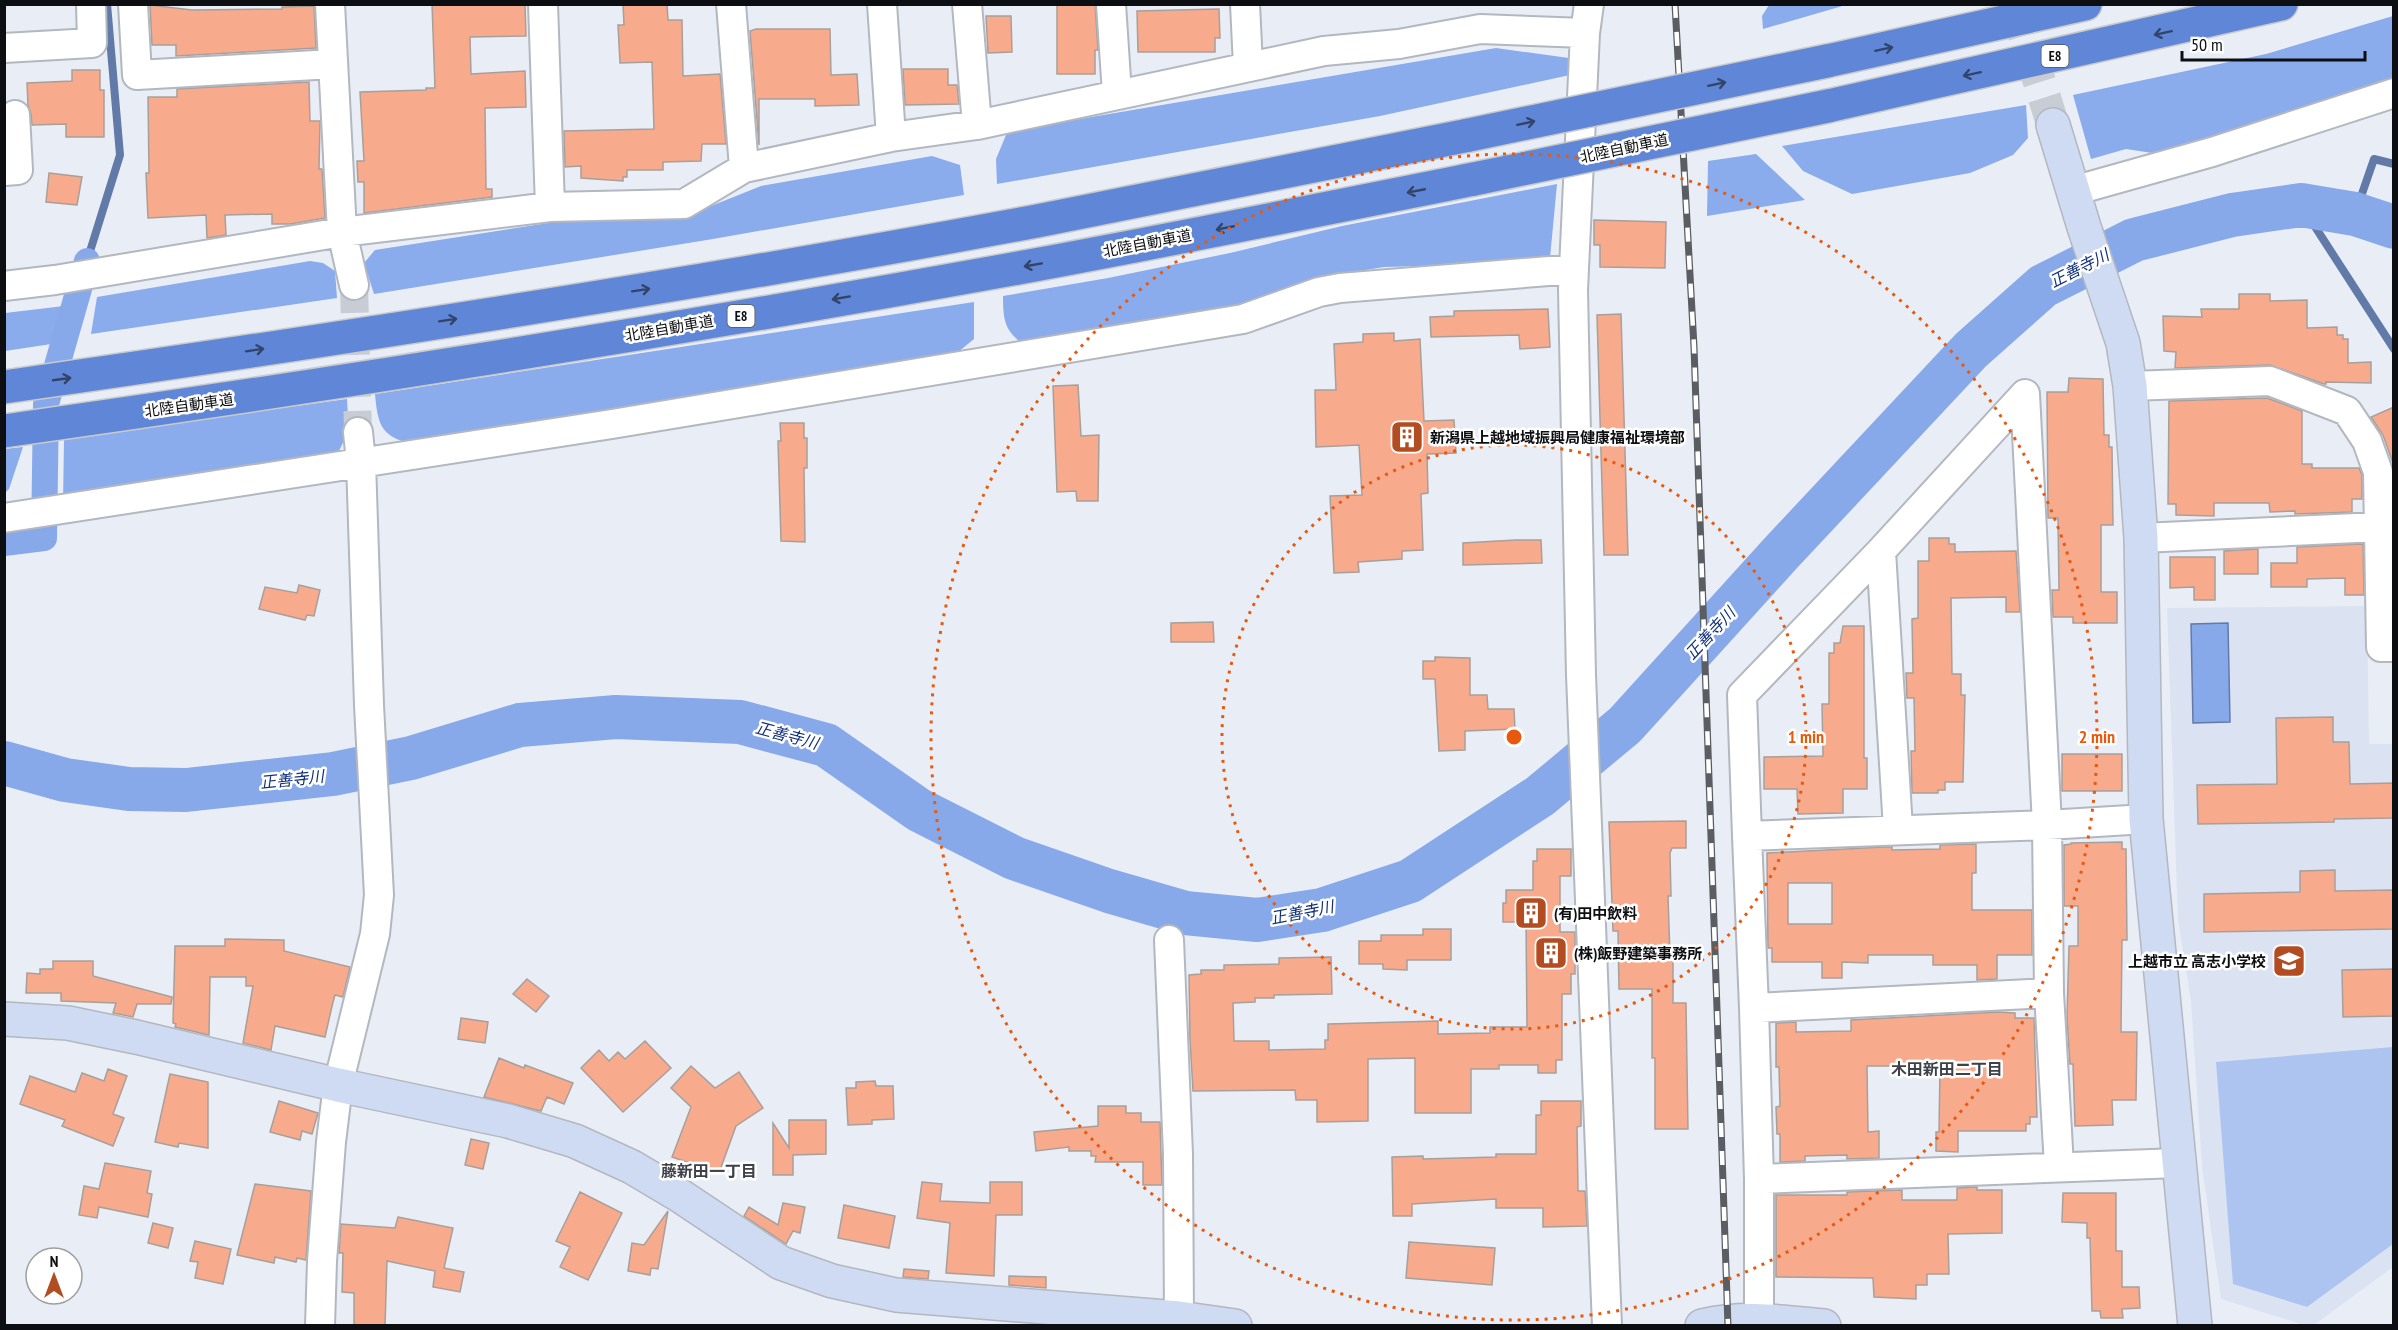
<svg xmlns="http://www.w3.org/2000/svg" width="2398" height="1330" font-family="'PT Sans Narrow','Noto Sans JP',sans-serif">
	<rect width="100%" height="100%" fill="#e9eef6"/>
	<path fill="#dbe3f2" d="M2367,606L2369,744H2394L2393,1267L2314,1325H2304L2221,1299L2202,1167L2191,1001L2178,920L2167,608Z"/>
	<path fill="#aec4f0" d="M2393,1047V1244L2307,1307L2233,1284L2216,1062Z"/>
	<path fill="#8aabec" d="M1769,5V4L1846,5L1763,29L1762,16Z
		M2393,16V80L2159,154L2126,149L2091,159L2073,95L2266,54Z
		M1496,48L1576,59L1570,75L1380,116L997,184L996,159L1006,135L1027,128Z
		M2026,105L2028,138L2013,155L1970,173L1852,194L1803,171L1782,146Z
		M1756,154L1805,200L1707,216L1708,161Z
		M932,156L960,165L964,195L713,239L374,294L364,263L375,250L567,220L686,216L761,186Z
		M1557,184L1550,258L1495,264L1384,267L1311,279L1214,313L1026,346C1005,332 1003,321 1003,296L1108,278L1230,253L1342,226Z
		M310,261L323,263L335,271L337,298L91,334L97,297Z
		M974,302V339L952,357L416,445C382,437 378,428 375,394Z
		M64,306L58,343L5,351V313Z
		M347,399C349,431 348,435 332,464L63,506L64,438Z
		M23,447L9,489L5,493V449Z"/>
	<path fill="#87a8e9" stroke="#627aa8" stroke-width="1.5" d="M2228,623L2230,722L2193,723L2191,624Z"/>
	<g fill="none" stroke-linecap="round" stroke-linejoin="round">
		<path stroke="#627aa8" stroke-width="8" d="M2301,205L2394,349
			M2355,214L2374,159L2394,164
			M87,261L120,155L107,4"/>
		<path stroke="#87a8e9" stroke-width="26" d="M4,543L44,538L46,404L87,261"/>
		<path stroke="#87a8e9" stroke-width="44" d="M4,763L65,780L129,789L186,790L333,774L411,758L520,725L616,717L740,722L826,745L919,810L1014,858L1109,891L1185,913L1257,920L1322,910L1410,881L1540,796L1625,725L1780,554L1971,350L2043,286L2134,240L2232,215L2301,205L2355,214L2394,227"/>
	</g>
	<path fill="#f8aa8d" stroke="#a89f9b" stroke-width="1.5" fill-rule="evenodd" d="M432,4H525L526,36L470,37L471,74L525,71L526,107L485,108L486,189H492V197L364,213V182H358L357,161H364L360,92L426,90V88H435Z
		M623,4H667L668,20H682L683,76L720,74L726,144H702L701,161L663,162V170H627V177H623V181L581,178V166L565,167L564,131L654,129L652,62L620,63L618,25H624Z
		M1057,4H1095L1098,50H1095V74H1057Z
		M150,5L192,10L282,9V7L314,6L316,48L176,56V45H152Z
		M1219,9L1220,38H1215V52H1138L1137,11Z
		M986,16H1011L1012,52L988,53Z
		M756,29H830L831,75L857,74L859,105L815,106V99H759V145L750,31Z
		M903,69H948V85H957L959,104L905,105Z
		M72,70H100V90H104V137H66V124L32,125L31,114L28,105L27,83L72,81Z
		M309,82L310,121H320L319,169H322L325,218L291,224H272V214L225,215L226,235L207,238L206,215L148,218L146,173H149L148,97H177V89Z
		M49,173L82,177L77,205L46,202Z
		M1594,220L1666,222L1665,268L1600,267V245H1594Z
		M2239,294H2270V301L2307,300V328L2337,327V335H2343V339H2348V363L2371,362V383L2326,382V384H2324L2270,365L2175,368L2176,352L2164,351L2163,316L2202,317L2201,309H2239Z
		M1548,309L1550,347L1520,349L1519,335L1431,337L1430,317L1454,316V311Z
		M1621,314L1628,555H1604L1597,315Z
		M1394,333V341L1420,339L1424,421L1454,420L1456,453L1427,454L1428,493L1421,494L1423,550L1402,551V559L1358,562L1359,572L1334,573L1330,496L1362,495L1359,445L1316,447L1315,390H1336L1334,344L1363,342V334Z
		M2069,378L2103,379L2104,435H2109V447H2112L2113,525H2101V592H2117V623H2073V617H2053L2052,590H2059L2058,518H2048L2047,392H2068Z
		M1078,385L1081,436L1099,435L1098,501H1077L1076,491L1057,492L1053,386Z
		M2267,398L2302,411V464H2312V468H2359L2362,475V499H2352V512L2295,514V511L2270,512L2269,503H2214V516L2176,515V504H2168L2169,401Z
		M2394,407V466L2383,435L2371,417Z
		M780,423H804V438H807V468H804L805,542L781,541L778,441H781Z
		M1929,538H1949V544H1955V552L2016,551L2020,612H2006V597L1951,598L1952,674H1961V695H1965L1963,782H1945V790H1938V793H1912L1911,751H1915L1914,698H1907L1906,673H1913L1912,619L1918,618V561H1929Z
		M1516,540H1541L1542,563L1463,565V543Z
		M2363,544L2364,595H2345V578L2307,579V587H2271V563H2297V547Z
		M2258,549V574H2224V551Z
		M2170,557H2215V600H2194V587L2170,588Z
		M299,585L320,590L314,616L307,615L305,620L259,609L265,587L297,593Z
		M1213,622L1214,642H1171V623Z
		M1843,626H1864V758H1867V789H1843V813L1798,814L1797,789H1764V757L1823,756L1822,704H1829V653H1834V643H1840Z
		M1435,657L1470,658V695H1487L1488,709H1514L1515,729L1465,731V750L1439,751L1435,679H1423V661H1435Z
		M2333,717V742H2349L2350,784L2394,783V818L2334,819V822L2198,824L2197,785L2277,784L2276,718Z
		M2062,754H2122V791H2062Z
		M1686,821V848H1672L1670,853L1671,896H1668L1670,956H1673V1003H1686L1688,1129H1655V1058H1652V989H1619L1618,931H1613L1609,822Z
		M2122,842V849H2126L2127,940H2122L2121,1032H2137L2136,1100H2112L2113,1125L2075,1126L2073,1064H2070L2067,1018L2069,946H2078V906H2064V845L2071,844V843Z
		M1976,844V873H1972V910H2032V955H1997V979L1977,980V965H1933V955H1868V963L1842,962V978H1822V962H1772V948H1768L1767,853L1884,847H1892V850L1940,849V845ZM1788,883H1832V924H1788Z
		M1537,849H1571V876H1560V932H1575V974H1571V994H1562V1060H1556V1073H1538V1065H1499V1069H1471V1113H1415V1058L1368,1059V1121L1317,1122V1100H1296L1295,1090L1193,1091L1190,1040L1189,975L1201,974V970H1224V965L1279,964V958L1331,957L1332,994L1274,995V998H1255V1002L1233,1003L1234,1041H1269V1050L1325,1049V1040H1328V1024L1438,1021V1034L1490,1033V1027H1527L1526,922H1503V903H1506V890H1533V861H1537Z
		M2335,870V891L2394,890V929L2204,932V894L2300,892V871Z
		M1423,929H1451V960H1407V970L1383,969V964H1359V941H1381V935H1423Z
		M225,939L284,940V951L350,967L343,997L335,995L333,1002L325,1037L275,1026L271,1050L243,1043L253,986H246V977H210L209,1035L175,1027L176,1024L173,1023L175,946H225Z
		M53,961H93V976L172,997L171,1004H137L133,1017L113,1013L116,1003L61,1001V993H26L27,973L40,974V969H53Z
		M2394,969V1016L2343,1017L2342,970Z
		M527,979L549,996L536,1012L513,994Z
		M1998,1012L2015,1013V1018H2034L2037,1117H2030V1124H2026V1131H1958V1152L1936,1151V1132H1939L1940,1066H1867L1868,1132L1879,1131V1158L1847,1159V1155L1805,1156V1161L1780,1162V1134H1777L1776,1107L1780,1106L1779,1067H1776V1023L1796,1022V1032L1851,1031V1020Z
		M461,1018L488,1022L485,1043L458,1039Z
		M645,1041L671,1068L623,1112L581,1068L599,1050L609,1061L618,1052L625,1059Z
		M499,1058L524,1068L525,1065L573,1083L564,1104L547,1097L541,1111L484,1097Z
		M691,1066L715,1088L739,1072L763,1108L736,1126L719,1173L672,1157L691,1107L671,1088Z
		M108,1069L127,1076L113,1114L124,1118L113,1146L62,1126L65,1120L20,1104L30,1076L75,1092L82,1073L104,1081Z
		M170,1074L208,1082V1148L179,1143L178,1147L155,1142Z
		M875,1081L876,1086H893L894,1119L872,1120V1124L848,1125L846,1088H856V1082Z
		M279,1101L318,1113L312,1134L302,1131L300,1140L270,1132Z
		M1541,1101H1581V1126L1577,1127L1578,1191H1585L1587,1226L1543,1227V1208H1496V1199L1412,1204V1216H1393L1392,1157L1423,1156V1159L1496,1157V1154H1536V1115H1541Z
		M1098,1106H1126V1113H1141V1122H1160L1162,1185H1143V1162H1095L1096,1156H1091V1151H1069V1147L1036,1151L1034,1132L1098,1126Z
		M789,1120H826V1154L793,1155V1175H773V1123L789,1148Z
		M471,1139L489,1143L483,1169L465,1165Z
		M105,1163L151,1171L147,1193L152,1194L148,1217L99,1207L97,1218L79,1215L84,1186L99,1189Z
		M922,1182L942,1184L940,1201L990,1203V1182H1022V1215H996L994,1276L946,1273L950,1223L917,1218Z
		M255,1184L311,1191L306,1260L297,1258L296,1262L275,1257L274,1263L237,1255Z
		M1977,1187V1190H2002V1233L1948,1234L1949,1274H1927V1285H1916V1299L1874,1297L1873,1278L1776,1277V1195H1847V1192L1902,1190V1200H1957V1188Z
		M580,1192L622,1213L588,1280L560,1267L570,1247L556,1241Z
		M2063,1193H2116V1251H2122V1287H2139L2140,1308L2122,1309L2123,1318H2101L2100,1311H2092L2090,1238H2087V1223L2062,1222Z
		M783,1203L805,1207L800,1233L793,1231L786,1244L744,1216L749,1207L778,1225Z
		M844,1205L895,1216L889,1248L838,1238Z
		M668,1211L658,1269L651,1268L650,1275L628,1271L632,1243L644,1245Z
		M398,1217L453,1228L444,1268L464,1272L460,1292L433,1287L435,1271L387,1261L385,1326H354V1293L342,1292L343,1253H339L341,1224L395,1228Z
		M153,1223L173,1228L168,1248L148,1243Z
		M195,1241L231,1249L223,1284L195,1278L198,1262L190,1261Z
		M1409,1242L1495,1248L1492,1285L1406,1278Z
		M904,1269L929,1271L928,1279L903,1277Z
		M1009,1276L1046,1277V1288L1009,1285Z"/>
	<g fill="none" stroke-linecap="round" stroke-linejoin="round">
		<path stroke="#c8ccd4" stroke-width="28" stroke-dasharray="28 14" stroke-linecap="butt" d="M354,285L358,432"/>
		<path stroke="#c8ccd4" stroke-width="33" stroke-dasharray="33 16" stroke-linecap="butt" d="M2015,4L2053,125"/>
		<defs>
			<path id="street" d="M133,4L137,75L333,64
				M330,4L342,232L354,285
				M543,4L550,207
				M731,4L744,168
				M882,4L891,137
				M967,4L977,125
				M1111,4L1117,94
				M1245,4L1248,66
				M1589,4L1585,33L1573,290L1581,675L1607,1326
				M4,48L92,43L91,4
				M4,171L18,170L15,115
				M2073,191L2212,152L2394,93
				M4,286L55,280L342,232L550,207L684,204L744,168L891,137L977,125L1324,51L1399,44L1480,29L1585,33
				M2130,386L2270,381L2347,411L2367,441L2378,472L2381,647H2394
				M4,518L612,424L1243,319L1319,292L1340,288L1574,269
				M2141,538L2378,527
				M1898,829L1881,551L1742,695L1747,836L2047,825L2146,819
				M1747,836L1754,1008L2049,993L2047,825L2025,394L1881,551
				M1169,940L1178,1154L1179,1318
				M2049,993L2059,1166
				M1754,1008L1759,1179V1320
				M1759,1179L2178,1163
				M320,1326L322,1261L331,1142L338,1085L375,934L379,895L369,705L361,462L358,432"/>
			<path id="secondary" d="M2053,125L2084,227L2123,343L2130,386L2141,538L2146,819L2195,1326
				M4,1019L68,1023L136,1037L338,1085L508,1121L575,1141L632,1167L679,1195L781,1263L832,1281L896,1295L1179,1318L1235,1326
				M1702,1326C1744,1316 1782,1322 1824,1326"/>
			<path id="highway" d="M1827,61L2085,4
				M1828,106L2281,4
				M4,387C349,338 694,285 1037,221C1181,193 1325,164 1469,135
				M4,431C351,382 696,327 1040,264C1185,237 1329,208 1474,179"/>
		</defs>
		<use href="#street" stroke="#b3b7bf" stroke-width="32"/>
		<use href="#secondary" stroke="#b3b7bf" stroke-width="36"/>
		<use href="#highway" stroke="#cacacb" stroke-width="36"/>
		<use href="#street" stroke="#fff" stroke-width="28"/>
		<use href="#secondary" stroke="#cfdbf3" stroke-width="33"/>
		<use href="#highway" stroke="#6087d7" stroke-width="33"/>
		<defs>
			<path id="rail" d="M1675,4L1694,347L1728,1326"/>
		</defs>
		<use href="#rail" stroke="#5a5d62" stroke-width="7"/>
		<use href="#rail" stroke="#fff" stroke-width="4.5" stroke-dasharray="14" stroke-linecap="butt"/>
		<defs>
			<path id="highway-bridge" d="M1469,135L1827,61
				M1474,179L1828,106"/>
		</defs>
		<use href="#highway-bridge" stroke="#cacacb" stroke-width="36" stroke-linecap="butt"/>
		<use href="#highway-bridge" stroke="#6087d7" stroke-width="33"/>
	</g>
	<defs><path id="oneway-shaft" d="M-6 0H5M1.5-3L5.5 0L1.5 3" fill="none" stroke-width="1.6" stroke-linecap="round" stroke-linejoin="round" transform="scale(1.5)"/></defs>
	<g stroke="#32446a">
		<use href="#oneway-shaft" transform="translate(2163 33) rotate(168)"/>
		<use href="#oneway-shaft" transform="translate(1884 49) rotate(-12)"/>
		<use href="#oneway-shaft" transform="translate(1972 74) rotate(168)"/>
		<use href="#oneway-shaft" transform="translate(1717 84) rotate(-12)"/>
		<use href="#oneway-shaft" transform="translate(1526 123) rotate(-12)"/>
		<use href="#oneway-shaft" transform="translate(1416 191) rotate(169)"/>
		<use href="#oneway-shaft" transform="translate(1225 228) rotate(169)"/>
		<use href="#oneway-shaft" transform="translate(1033 265) rotate(170)"/>
		<use href="#oneway-shaft" transform="translate(641 290) rotate(-9)"/>
		<use href="#oneway-shaft" transform="translate(841 298) rotate(170)"/>
		<use href="#oneway-shaft" transform="translate(448 320) rotate(-9)"/>
		<use href="#oneway-shaft" transform="translate(255 350) rotate(-9)"/>
		<use href="#oneway-shaft" transform="translate(62 379) rotate(-8)"/>
	</g>
	<g fill="none" stroke="#e8590c" stroke-width="3" stroke-dasharray="3 6">
		<circle cx="1514" cy="737" r="292"/>
		<circle cx="1514" cy="737" r="583"/>
	</g>
	<defs>
		<symbol id="building-square" viewBox="-11 -11 22 22"><rect x="-9" y="-9" width="18" height="18" rx="4" fill="#b24c21" stroke="#fff"/><path d="M-4-6H4V6H1V3H-1V6H-4ZM-2.5-4.3h1.7v1.8h-1.7ZM.8-4.3h1.7v1.8H.8ZM-2.5-1h1.7V.8h-1.7ZM.8-1h1.7V.8H.8Z" fill="#fff"/></symbol>
		<symbol id="school-square" viewBox="-11 -11 22 22"><rect x="-9" y="-9" width="18" height="18" rx="4" fill="#b24c21" stroke="#fff"/><path d="M0-5L7-2L0 1L-7-2ZM-4 1L0 2.5L4 1V4Q0 6-4 4Z" fill="#fff"/></symbol>
	</defs>
	<g fill-rule="evenodd">
		<use href="#building-square" x="1388" y="418" width="38" height="38"/>
		<use href="#building-square" x="1512" y="894" width="38" height="38"/>
		<use href="#building-square" x="1532" y="934" width="38" height="38"/>
		<use href="#school-square" x="2270" y="942" width="38" height="38"/>
	</g>
	<g text-anchor="middle" dominant-baseline="central" stroke-width="5" stroke-linejoin="round" paint-order="stroke">
		<g fill="#fff" stroke="#565658" stroke-width="1.5">
			<rect x="2041.5" y="45" width="27" height="22" rx="4.5"/>
			<rect x="727.5" y="305" width="27" height="22" rx="4.5"/>
		</g>
		<g font-size="14" font-weight="bold" fill="#0d0e11">
			<text x="2055" y="56">E8</text>
			<text x="741" y="316">E8</text>
		</g>
		<g font-size="15" fill="#0d0e11" stroke="#fff">
			<text transform="translate(1624 148) rotate(-12)">北陸自動車道</text>
			<text transform="translate(1147 243) rotate(-11)">北陸自動車道</text>
			<text transform="translate(669 328) rotate(-10)">北陸自動車道</text>
			<text transform="translate(189 405) rotate(-8)">北陸自動車道</text>
		</g>
		<g font-size="15" font-weight="bold" fill="#0d0e11" stroke="#fff" text-anchor="start">
			<text x="1430" y="437">新潟県上越地域振興局健康福祉環境部</text>
			<text x="1554" y="913">(有)田中飲料</text>
			<text x="1574" y="953">(株)飯野建築事務所</text>
			<text x="2266" y="961" text-anchor="end">上越市立 高志小学校</text>
		</g>
		<g font-size="16" font-style="italic" fill="#11307a" stroke="#fff">
			<text transform="translate(2079 268) rotate(-27)">正善寺川</text>
			<text transform="translate(1710 633) rotate(-47)">正善寺川</text>
			<text transform="translate(787 735) rotate(15)">正善寺川</text>
			<text transform="translate(292 779) rotate(-6)">正善寺川</text>
			<text transform="translate(1302 912) rotate(-11)">正善寺川</text>
		</g>
		<g font-size="16" font-weight="bold" fill="#3e4148" stroke="#fff">
			<text x="1947" y="1069">木田新田二丁目</text>
			<text x="709" y="1171">藤新田一丁目</text>
		</g>
	</g>
	<circle cx="1514" cy="737" r="9" fill="#e8590c" stroke="#fff" stroke-width="3"/>
	<g font-size="18" text-anchor="middle" font-weight="bold" fill="#e8590c" stroke="#fff" stroke-width="5" stroke-linejoin="round" paint-order="stroke">
		<text x="1806" y="743">1 min</text>
		<text x="2097" y="743">2 min</text>
	</g>
	<rect width="2398" height="1330" fill="none" stroke="#0d0e11" stroke-width="12"/>
	<g transform="translate(54 1276)"><circle r="28" fill="#ffffff" stroke="#9e9fa0" stroke-width="1.5"/>
	<path d="M0-4.5L10 22L0 15L-10 22Z" fill="#b24c21"/>
	<text y="-9" font-size="16" font-weight="bold" text-anchor="middle" fill="#0d0e11">N</text>
	</g>
	<path d="M2182 51v9h183v-9" fill="none" stroke="#0d0e11" stroke-width="3"/>
	<text x="2191" y="51" font-size="18" fill="#0d0e11" stroke="#ffffff" stroke-width="4.5" paint-order="stroke">50 m</text>
</svg>
